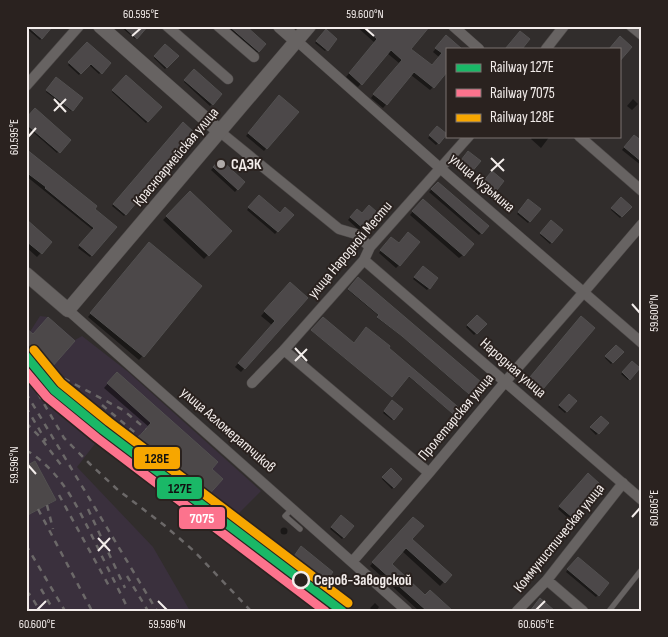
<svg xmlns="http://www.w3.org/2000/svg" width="668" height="637" font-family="'Sofia Sans Condensed',sans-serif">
	<rect width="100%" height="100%" fill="#312d2c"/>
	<path fill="#3a303d" d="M40,316L48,317L75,340L82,336L127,371L261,491L231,521L113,427L26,338Z
		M26,346L108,427L77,467L153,547L190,611H26Z"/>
	<path fill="#0007" d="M26,26H51L40,40L26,28Z
		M120,26H142L145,29L135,39Z
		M229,26H244L265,44L256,54L227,29Z
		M356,26H429L410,49L431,67L439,57L433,52L443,40L447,49L433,87L430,90L411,75L383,108L371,98L399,63L387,53L358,87L346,77L375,43Z
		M326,31L336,39L325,51L315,43Z
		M87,44L109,64L99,74L88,64L79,75L68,65Z
		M165,45L177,56L165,69L154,58Z
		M194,70L221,94L210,106L184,82Z
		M126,77L160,107L146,123L112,92Z
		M56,79L82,98L71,111L46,92Z
		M633,99L638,104L632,110L627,106Z
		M277,100L297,112L264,151L246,136Z
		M26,119L69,140L57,153L26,126Z
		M183,124L195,135L163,172L162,173L161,172L124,216L112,206Z
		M438,128L446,135L436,145L428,138Z
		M533,136H550L541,148L531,139Z
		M634,136L642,142V166L622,150Z
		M26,150L115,227L90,257L78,248L93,230L26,176Z
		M468,153L479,161L468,175L457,166Z
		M220,161L243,182L235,192L211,170Z
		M492,173L503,181L491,195L481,186Z
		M438,183L487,226L479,235L429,192Z
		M190,193L230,231L204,259L163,220Z
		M259,197L280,215H292L275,234L247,210Z
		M621,199L630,207L620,218L611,210Z
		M528,201L539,209L528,223L517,214Z
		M419,204L463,255L459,258L410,215Z
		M357,210L362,215L376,213L360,231L348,220Z
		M26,221L51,242L37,257L26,247Z
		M551,222L561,230L550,244L540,235Z
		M388,241L398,245L399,265L396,268L379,253Z
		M145,247L201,286L139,360L88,317Z
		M423,268L437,279L427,290L413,279Z
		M358,279L486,388L475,400L402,336L377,318L379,316L348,290Z
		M286,287L306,298L241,372L235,367L272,325L261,316Z
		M477,316L485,324L474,335L466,327Z
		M578,322L542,388L539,391L527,382Z
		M26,329L33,335L73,341L47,370L26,351Z
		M312,331L354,344L387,348L462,413L458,418L408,376L391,396Z
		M616,346L622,352L611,364L605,358Z
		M632,363L639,368L628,380L621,374Z
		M117,373L210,469L204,498L201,502L133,444L149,427L104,388Z
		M569,395L575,401L565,413L558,407Z
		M392,402L401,409L392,420L383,413Z
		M601,417L607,423L596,435L590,429Z
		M26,467L55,500L51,503L26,516Z
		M391,470L400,479L392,489L382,479Z
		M588,475L599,485L569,519L558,509Z
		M341,517L352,526L342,539L330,529Z
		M413,519L410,539L450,575L440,586L402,551L390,564L425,596L451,611H419L370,566Z
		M280.5 531a3.5 3.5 0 1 1 7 0a3.5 3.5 0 1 1-7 0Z
		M299,551L323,583L320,585L290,562Z
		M578,558L608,583L596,597L566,572Z
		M375,603L379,607L376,611H373L370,608Z"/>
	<path fill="#4c4849" stroke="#525050" d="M27,26H53L42,39Z
		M123,26H148L137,39Z
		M229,26H246L266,44L259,52Z
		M363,26H430L411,49L432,65L442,53L435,48L446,35L462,49H447V72L434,88L414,72L387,105L373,94L402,60L391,50L362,85L349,73L377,39Z
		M326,29L337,39L328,51L316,41Z
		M520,31L530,39L522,49H505Z
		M620,36L632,47L619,62V49H609Z
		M87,42L111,63L102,74L91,64L81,74L68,62Z
		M165,44L179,56L167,68L154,56Z
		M194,69L222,94L213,105L184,80Z
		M126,75L162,107L148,122L112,90Z
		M56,77L83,98L73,111L46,90Z
		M279,95L299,112L267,149L248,133Z
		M35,108L71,140L60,153L26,124V118Z
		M183,122L197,135L164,172L163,171L126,215L113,204Z
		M437,126L447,134L439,144L429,135Z
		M634,135L642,141V162L624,147Z
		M26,149L97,206L95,209L117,227L92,256L79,245L94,228L45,188L46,187L26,172Z
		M468,151L481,161L470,174L458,164Z
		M220,159L245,182L238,190L213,167Z
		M492,171L504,181L494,194L481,184Z
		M438,182L489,226L482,234L431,189Z
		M190,191L232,231L209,256L166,216Z
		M259,195L280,213L285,207L294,215L278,232L248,207Z
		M621,197L632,207L622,217L611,208Z
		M423,199L474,244L464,256L412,211Z
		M528,199L541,209L530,222L518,212Z
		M369,205L378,213L364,229L350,217L357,209L362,213Z
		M26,219L52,242L42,254L26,241Z
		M551,220L563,230L552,243L540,233Z
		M408,232L420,242L400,266L380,250L391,237L399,243Z
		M149,242L202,286L144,357L90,313Z
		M423,266L438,278L430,289L414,277Z
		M358,277L488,388L477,401L402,336L377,317L379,315L348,289Z
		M290,282L308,298L245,369L238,363L275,321L264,311Z
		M477,315L487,324L477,334L467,325Z
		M581,316L595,328L543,389L530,377Z
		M48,317L75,341L52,367L26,345V328L33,334Z
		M323,317L354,343L366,327L390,346L389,348L464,412L459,419L409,376L392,397L311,330Z
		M616,345L624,352L613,363L605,356Z
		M632,361L640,368L630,380L622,372Z
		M117,372L218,462L212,469L223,479L205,499L136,440L151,423L107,383Z
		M569,394L577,401L567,412L559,405Z
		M392,400L403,409L394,420L384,411Z
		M601,416L609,423L599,434L590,427Z
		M35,461L56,500L26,516V466Z
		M391,468L402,479L394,488L382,477Z
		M588,473L601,485L572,517L559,506Z
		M341,515L354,526L344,538L331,527Z
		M413,517L424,526L412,539L452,575L445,583L406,548L392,564L425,595L430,590L453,611H427L372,562Z
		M301,546L333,572L324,584L292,559Z
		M578,557L609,583L599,596L567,569Z
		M540,598L555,611H530Z"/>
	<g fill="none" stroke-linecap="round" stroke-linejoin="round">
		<defs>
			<path id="lane" d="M292,509L285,516L300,529
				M609,611L642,569"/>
			<path id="street" d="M167,26L228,79
				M218,26L254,57
				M453,26L479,49
				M631,26L642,35
				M297,41L440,168L642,343
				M546,49L564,26
				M26,86L79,26
				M219,131L339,229L356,234L370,247
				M579,136L642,191
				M364,260L642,500
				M68,310L407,611
				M284,350L429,473
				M252,383L284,350L364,260L370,247L469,136
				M352,562L429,473L505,382L583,293L642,224
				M547,580L583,611
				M517,611L547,580L623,483"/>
			<path id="secondary" d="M100,26L219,131
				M280,26L297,41
				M26,274L68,310L309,26"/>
		</defs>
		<use href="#lane" stroke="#4d4948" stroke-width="6"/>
		<use href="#street" stroke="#4d4948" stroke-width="11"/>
		<use href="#secondary" stroke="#4d4948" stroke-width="15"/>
		<use href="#lane" stroke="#676362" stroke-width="5"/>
		<use href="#street" stroke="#676362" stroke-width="10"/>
		<use href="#secondary" stroke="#676362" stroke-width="14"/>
		<path stroke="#6b6868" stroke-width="2.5" stroke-dasharray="6 6" stroke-linecap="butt" d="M26,350L43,366L65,379L123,410L146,429
			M26,373L64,438L90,464L118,490L164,525L194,551L251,611
			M26,393L157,611
			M102,405L139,436
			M26,407L46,441
			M26,423L40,437L61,465
			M26,450C62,472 77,506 95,542C106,565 118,588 129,611
			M59,495L109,586
			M47,505L53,529
			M38,509L92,611
			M88,509L125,588
			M26,545L65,611
			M127,576L148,611
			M41,589L54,611
			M26,591L31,596L40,611"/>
		<defs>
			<path id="rail-1" d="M26,356L54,390L103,430L342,611"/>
			<path id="rail-2" d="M26,372L47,397L97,438L325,611"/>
			<path id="rail-3" d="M34,350L61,383L109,422L348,603"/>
		</defs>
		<use href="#rail-1" stroke="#2a221f" stroke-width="12"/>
		<use href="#rail-2" stroke="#2a221f" stroke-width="12"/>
		<use href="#rail-3" stroke="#2a221f" stroke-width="12"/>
		<use href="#rail-1" stroke="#1ab867" stroke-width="9"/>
		<use href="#rail-2" stroke="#fc738d" stroke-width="9"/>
		<use href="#rail-3" stroke="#f7a600" stroke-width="9"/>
	</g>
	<path fill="none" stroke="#f3edeb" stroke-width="2" d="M365,28L374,36M132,36L141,28M54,99L66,112M54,111L66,99M28,137L36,128M491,158L504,171M491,171L504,159M632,304L640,313M295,348L307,361M295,361L307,349M28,465L36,474M632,517L640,508M98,538L110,551M98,551L110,538M158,601L167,610M37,610L46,601M536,610L545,601"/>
	<circle fill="#afaaa8" stroke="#2a221f" stroke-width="2" cx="221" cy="164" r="5"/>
	<circle fill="#2a221f" stroke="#f3edeb" stroke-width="2.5" cx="301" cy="580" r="8"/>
	<g text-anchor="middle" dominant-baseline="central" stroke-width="4" stroke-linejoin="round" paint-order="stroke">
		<g font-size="15" fill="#f3edeb" stroke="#2a221f">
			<text transform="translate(176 157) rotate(-50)">Красноармейская улица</text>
			<text transform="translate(482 183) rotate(41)">улица Кузьмина</text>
			<text transform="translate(350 250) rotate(-50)">улица Народной Мести</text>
			<text transform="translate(513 368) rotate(41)">Народная улица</text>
			<text transform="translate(456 417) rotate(-50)">Пролетарская улица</text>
			<text transform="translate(228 430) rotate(41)">улица Агломератчиков</text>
			<text transform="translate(559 538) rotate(-51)">Коммунистическая улица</text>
		</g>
		<g font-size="15" font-weight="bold" fill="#f3edeb" stroke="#2a221f" text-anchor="start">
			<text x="231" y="164">СДЭК</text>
		</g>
		<g font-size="15" font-weight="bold" fill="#f3edeb" stroke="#2a221f" text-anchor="start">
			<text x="314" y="580">Серов-Заводской</text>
		</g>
	</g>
	<g stroke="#2a221f" stroke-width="2">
		<rect x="133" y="446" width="48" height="24" rx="5" fill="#f7a600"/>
		<rect x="156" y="476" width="47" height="24" rx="5" fill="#1ab867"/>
		<rect x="178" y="506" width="48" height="24" rx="5" fill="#fc738d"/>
	</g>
	<g font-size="14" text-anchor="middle" font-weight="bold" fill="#fff">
		<text x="202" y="523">7075</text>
	</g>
	<g font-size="14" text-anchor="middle" font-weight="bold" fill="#111">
		<text x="157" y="463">128Е</text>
		<text x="180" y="493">127Е</text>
	</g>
	<rect width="668" height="637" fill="none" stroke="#2a221f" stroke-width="55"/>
	<rect x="446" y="48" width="175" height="90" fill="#2a221f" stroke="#7a7371"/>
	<rect x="456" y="64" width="25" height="8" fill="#1ab867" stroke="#7a7371"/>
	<text x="490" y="72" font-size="15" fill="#f3edeb">Railway 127Е</text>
	<rect x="456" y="89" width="25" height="8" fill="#fc738d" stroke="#7a7371"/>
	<text x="490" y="98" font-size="15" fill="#f3edeb">Railway 7075</text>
	<rect x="456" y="114" width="25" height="8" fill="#f7a600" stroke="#7a7371"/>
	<text x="490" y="122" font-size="15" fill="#f3edeb">Railway 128Е</text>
	<rect x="28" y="28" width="612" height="582" fill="none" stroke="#f3edeb" stroke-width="2"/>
	<g font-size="12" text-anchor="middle" fill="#f3edeb">
		<text x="141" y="18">60.595°E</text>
		<text x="365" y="18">59.600°N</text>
		<text transform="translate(14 137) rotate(-90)" y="4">60.595°E</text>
		<text transform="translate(654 313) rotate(-90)" y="4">59.600°N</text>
		<text transform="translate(14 465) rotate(-90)" y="4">59.596°N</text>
		<text transform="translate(654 508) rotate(-90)" y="4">60.605°E</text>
		<text x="37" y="628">60.600°E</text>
		<text x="167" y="628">59.596°N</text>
		<text x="536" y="628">60.605°E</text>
	</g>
</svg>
